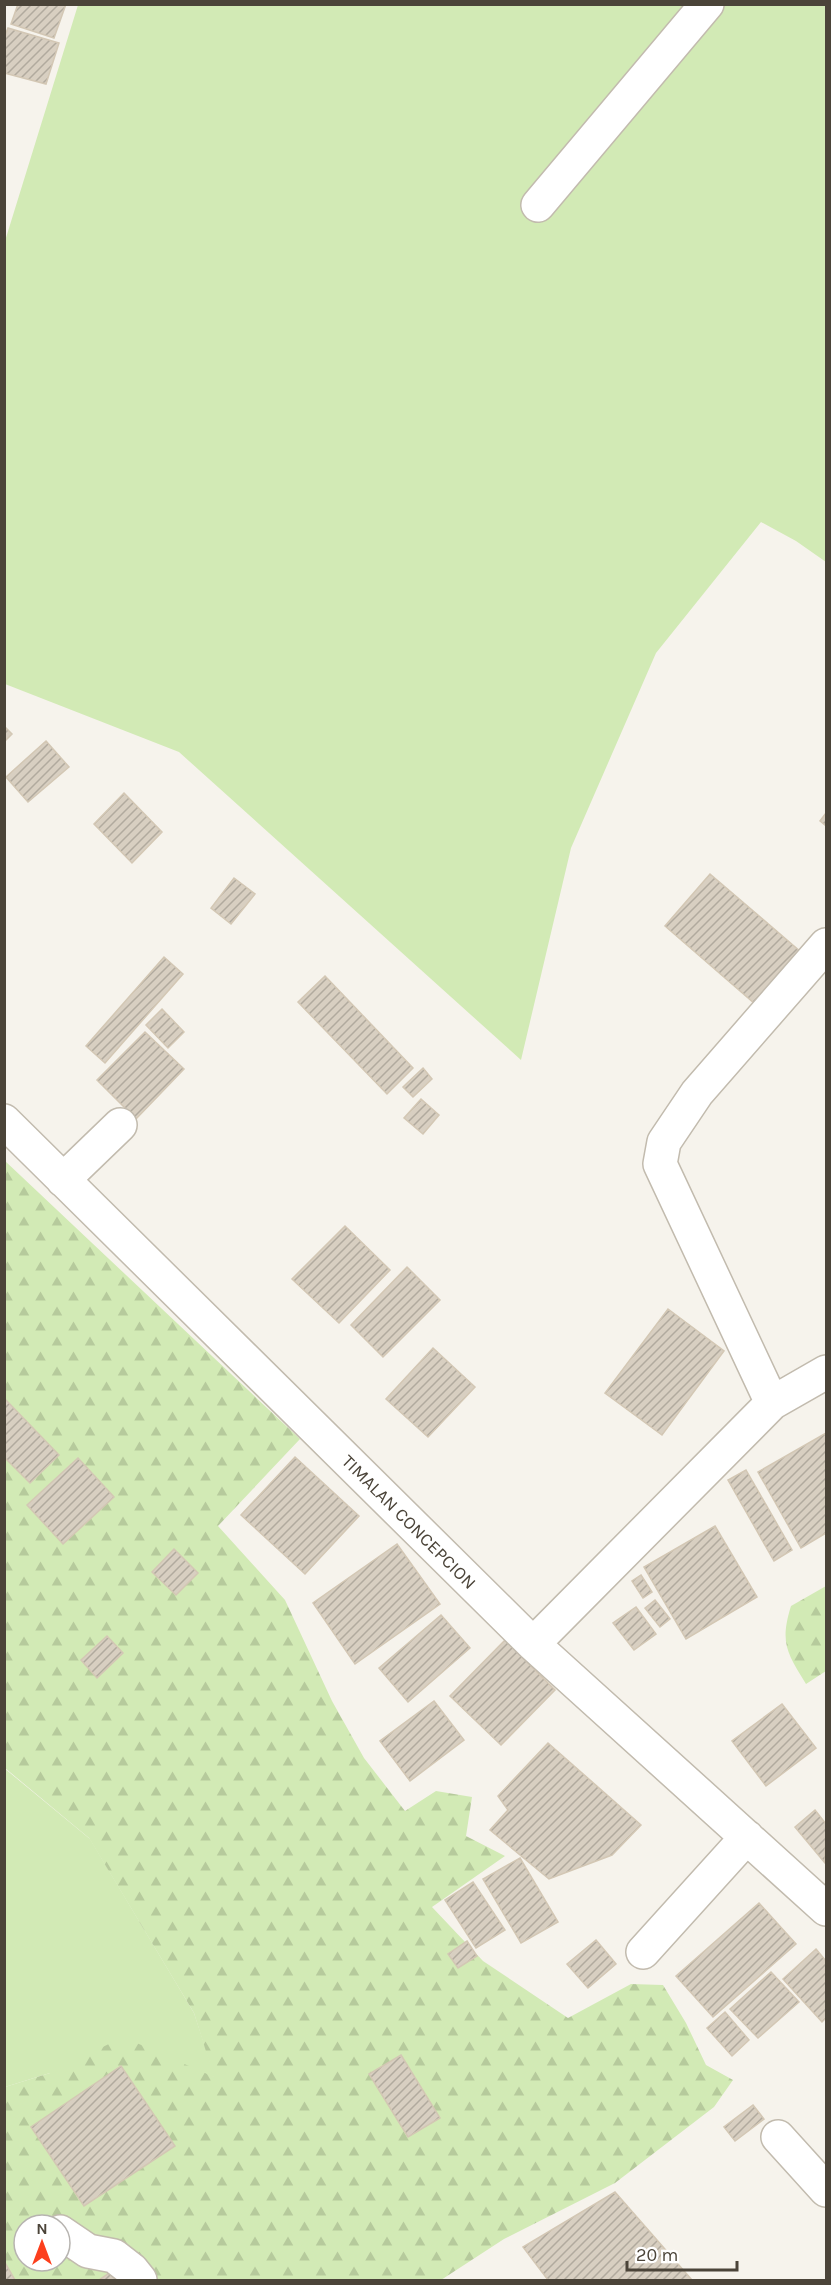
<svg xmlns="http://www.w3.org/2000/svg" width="831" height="2285" font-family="Karla,sans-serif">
	<defs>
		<pattern id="forest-firs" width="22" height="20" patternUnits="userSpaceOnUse" patternTransform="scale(1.5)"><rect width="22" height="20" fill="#d2eab5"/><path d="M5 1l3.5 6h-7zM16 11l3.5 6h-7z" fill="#b6ca9c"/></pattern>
		<pattern id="building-hatch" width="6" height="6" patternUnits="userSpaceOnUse" patternTransform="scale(1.5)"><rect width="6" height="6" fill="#d8cfc1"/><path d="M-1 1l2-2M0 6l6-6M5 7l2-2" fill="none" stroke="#b1aa9e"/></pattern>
	</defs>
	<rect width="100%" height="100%" fill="#f6f3ec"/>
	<path fill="#d2eab5" d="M78,5H826V562L796,541L761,522L656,653L571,848L521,1060L179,752L5,684V241Z
		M4,1768L90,1839L194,2013L215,2077L50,2073L5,2087Z"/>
	<path fill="url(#forest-firs)" fill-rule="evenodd" d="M4,1160L300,1439L218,1526L285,1600L332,1701L364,1758L405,1811L436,1791L472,1797L466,1836L505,1856L432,1907L483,1961L568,2018L631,1984L663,1985L686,2023L706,2065L733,2080L714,2107L615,2183L504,2239L441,2280H5V2087L50,2073L123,2037L214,2077L194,2013L89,1838L5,1768ZM24,2225H60V2261H24Z
		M826,1586V1671L806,1684C786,1652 780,1642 791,1606Z"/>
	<path fill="url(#building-hatch)" stroke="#d3c7b4" stroke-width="1.5" d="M18,4H66L54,38L11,24Z
		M8,28L59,43L46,84L4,73V38Z
		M4,726L12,734L4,742Z
		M46,741L69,767L28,802L6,777Z
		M124,793L162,832L132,863L94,824Z
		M826,813V826L820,821Z
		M710,874L801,952L755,1004L665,926Z
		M234,878L255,894L231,924L211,908Z
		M164,957L183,974L105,1063L86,1046Z
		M325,976L413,1068L387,1094L298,1002Z
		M162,1009L184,1032L168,1048L146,1025Z
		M145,1032L184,1069L136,1119L97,1080Z
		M423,1068L432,1079L413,1097L403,1087Z
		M421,1099L439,1115L423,1134L404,1118Z
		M345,1226L390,1270L339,1323L292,1279Z
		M407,1267L440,1300L383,1357L351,1325Z
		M668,1309L724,1351L662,1435L605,1393Z
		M433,1348L475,1387L428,1437L386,1399Z
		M5,1399L59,1455L30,1483L4,1457Z
		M826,1433V1533L801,1548L758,1472Z
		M295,1457L359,1516L305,1574L241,1515Z
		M78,1458L114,1497L63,1544L27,1505Z
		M746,1470L792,1550L774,1561L728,1480Z
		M715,1526L757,1597L686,1639L644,1567Z
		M397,1544L440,1604L355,1664L313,1603Z
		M174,1549L198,1573L176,1595L152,1572Z
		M641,1575L652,1592L643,1598L632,1581Z
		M655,1600L670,1619L660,1627L645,1608Z
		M636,1607L656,1634L634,1650L613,1623Z
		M441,1615L470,1648L408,1702L379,1668Z
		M107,1636L123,1653L97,1678L81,1660Z
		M505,1640L555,1690L501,1745L450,1696Z
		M434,1701L464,1740L410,1781L380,1741Z
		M782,1704L816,1748L766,1786L732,1741Z
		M548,1743L641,1825L612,1855L549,1879L490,1830L508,1810L498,1796Z
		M815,1810L826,1824L825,1863L795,1827Z
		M520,1858L558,1922L521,1943L483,1879Z
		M473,1882L505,1930L476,1948L445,1900Z
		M759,1903L796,1944L713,2017L676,1976Z
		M596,1940L616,1964L588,1988L567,1964Z
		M467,1941L477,1956L458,1968L448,1954Z
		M816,1949L826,1961V2018L822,2022L783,1979Z
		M771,1972L799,2002L758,2038L730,2009Z
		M725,2012L749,2040L732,2056L707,2028Z
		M401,2055L440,2118L408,2137L369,2074Z
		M121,2066L175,2146L84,2206L31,2127Z
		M753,2105L764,2119L735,2141L724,2127Z
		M615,2192L692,2280H548L523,2247Z
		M4,2261L15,2280H4Z
		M115,2269L123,2280H99Z"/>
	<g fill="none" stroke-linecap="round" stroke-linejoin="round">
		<defs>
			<path id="minor" d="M538,205L707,4
				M4,1121L533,1644L826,1909
				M63,1180L120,1125
				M772,1403L660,1164L664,1142L697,1093L826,945
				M533,1644L772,1403L826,1372
				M643,1952L747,1837
				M778,2137L826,2190
				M60,2232L88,2251L114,2256L132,2270L140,2280"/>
		</defs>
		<use href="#minor" stroke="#c2bbae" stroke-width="36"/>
		<use href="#minor" stroke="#fff" stroke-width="33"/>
	</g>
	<g text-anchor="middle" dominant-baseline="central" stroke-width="5" stroke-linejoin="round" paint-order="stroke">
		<g font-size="18" fill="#4b4439" stroke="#fff">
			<text transform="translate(409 1522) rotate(45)">TIMALAN CONCEPCION</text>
		</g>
	</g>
	<rect width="831" height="2285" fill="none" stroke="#4b4439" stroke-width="12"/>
	<g transform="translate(42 2243)"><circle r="28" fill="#ffffff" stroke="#b7b4b0" stroke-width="1.5"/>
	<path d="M0-4.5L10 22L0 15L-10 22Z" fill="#fc3f1d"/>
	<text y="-9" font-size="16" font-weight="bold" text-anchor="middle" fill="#4b4439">N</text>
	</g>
	<path d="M627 2261v9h110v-9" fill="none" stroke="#4b4439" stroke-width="3"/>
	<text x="636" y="2261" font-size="18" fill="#4b4439" stroke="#ffffff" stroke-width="4.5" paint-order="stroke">20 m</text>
</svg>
